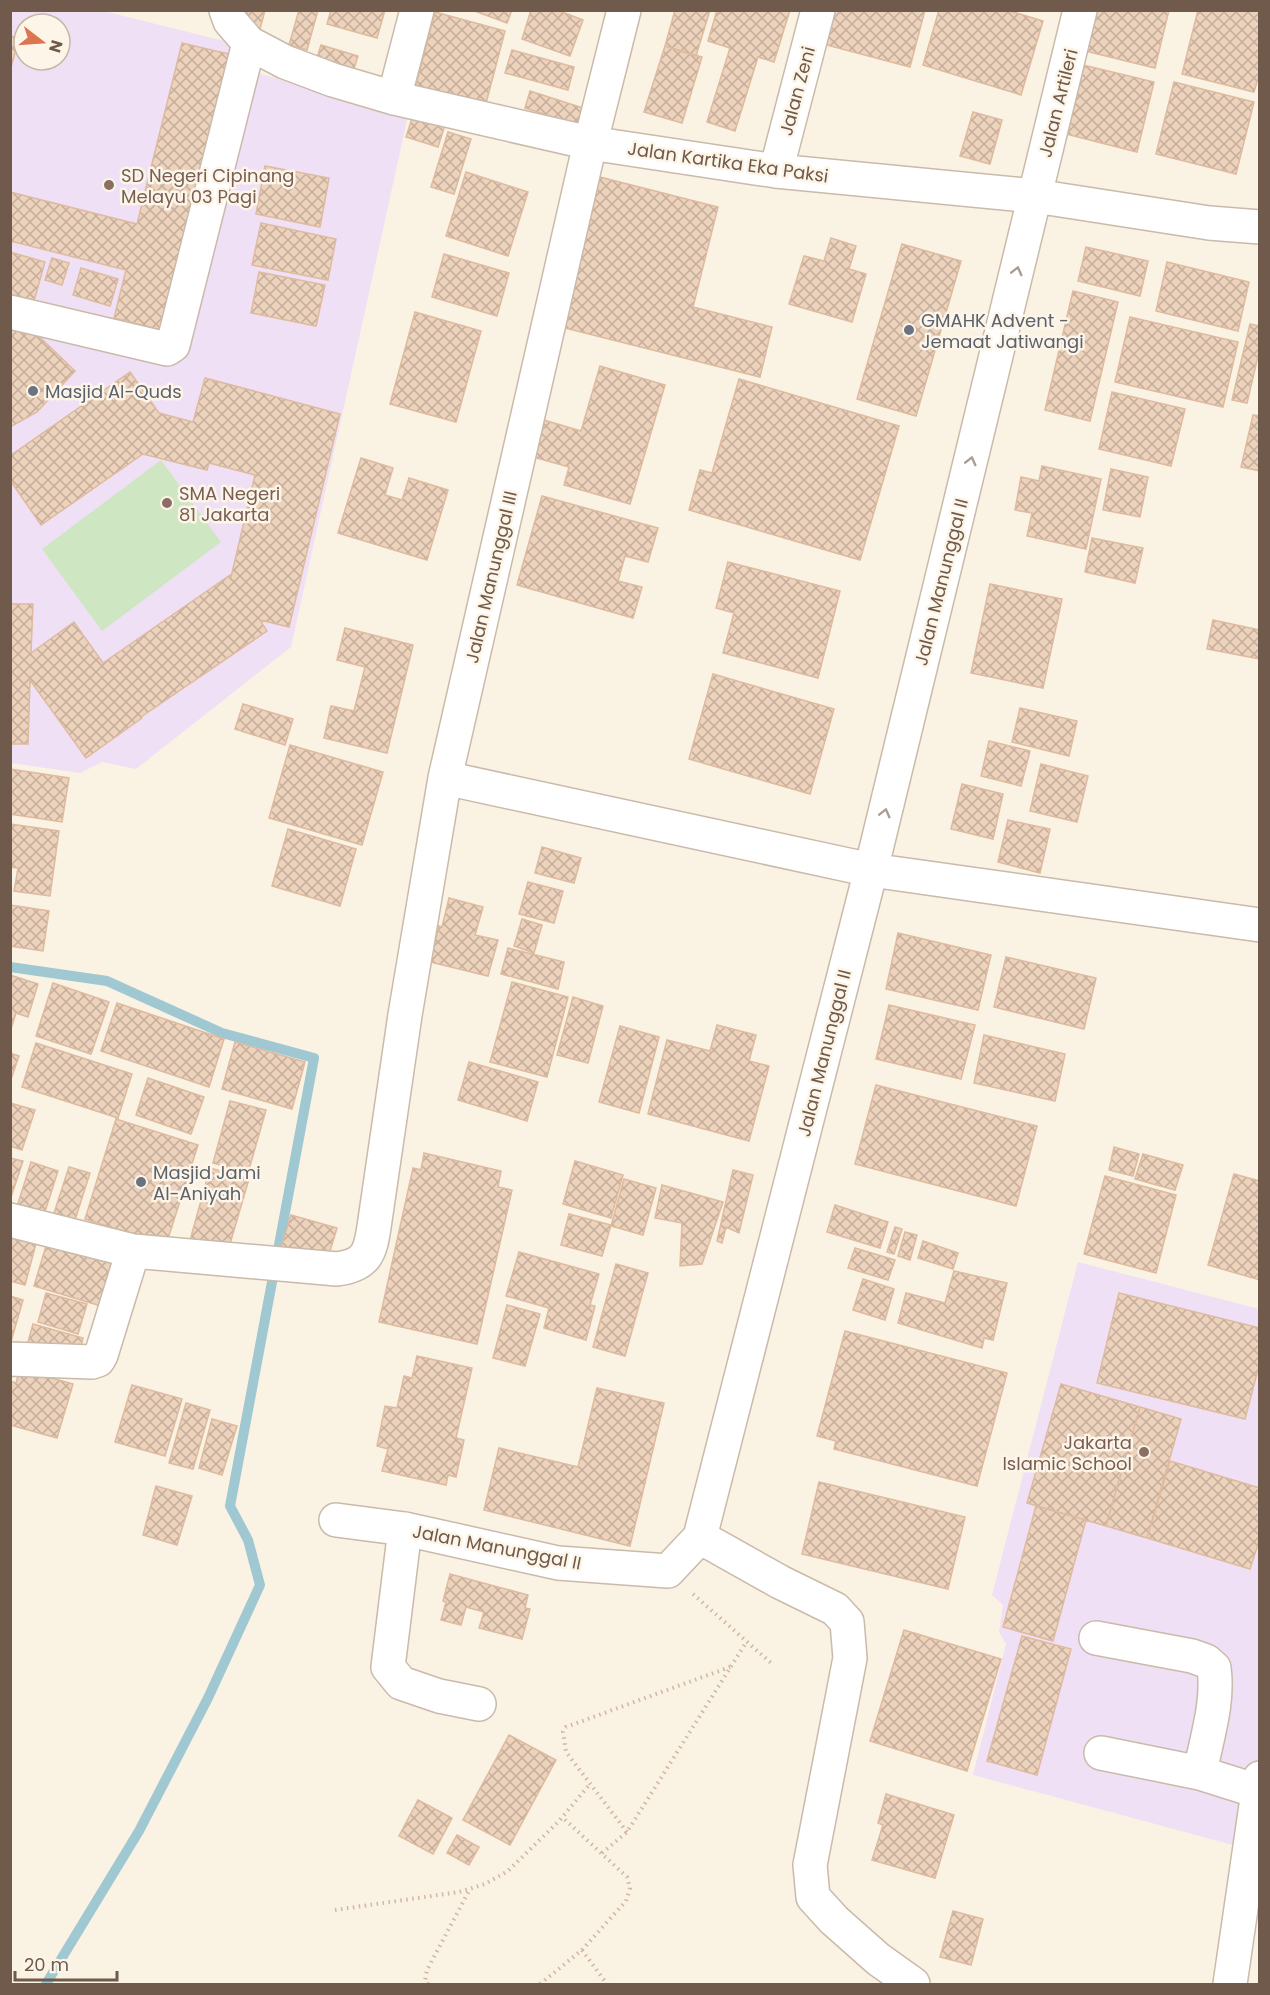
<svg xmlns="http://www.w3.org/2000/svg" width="1270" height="1995" font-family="Poppins,sans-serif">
	<defs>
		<pattern id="building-cross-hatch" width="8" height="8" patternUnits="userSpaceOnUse" patternTransform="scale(1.5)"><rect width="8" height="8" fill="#edd2bc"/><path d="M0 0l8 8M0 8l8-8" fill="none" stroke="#c4ad9b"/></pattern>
	</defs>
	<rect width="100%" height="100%" fill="#faf2e3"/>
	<path fill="#efe0f6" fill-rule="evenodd" d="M11,11H103L245,46L164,346L11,309ZM24,24H60V60H24Z
		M256,73L409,111L291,647L136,769L102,762L80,773L11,763V315L176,359Z
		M1078,1262L1259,1309V1852L973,1775L1006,1644L999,1632L1003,1605L992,1595Z"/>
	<path fill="#cfe6c3" d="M161,460L221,542L102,631L42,549Z"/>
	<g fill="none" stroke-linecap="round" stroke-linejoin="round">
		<path stroke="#a0c8d2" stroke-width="10" d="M10,967L107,981L222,1033L314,1058L230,1506L248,1540L260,1585L208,1698L139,1831L46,1984"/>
	</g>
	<path fill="url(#building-cross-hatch)" stroke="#deba9e" stroke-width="1.5" d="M248,10H265L259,33L244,28Z
		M299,10H318L307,50L289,45Z
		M331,10H385L377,38L327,24Z
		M472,10H512L507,23Z
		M531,10H557L583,20L570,56L522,39Z
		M675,10H710L696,56L665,46Z
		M717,10H790L774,62L758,57L735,131L707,122L730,48L708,41Z
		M832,10H925L910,67L823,44Z
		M939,10H1007L1043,21L1021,95L923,65Z
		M1095,10H1169L1155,68L1085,51Z
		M1198,10L1260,11V72L1254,92L1182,74Z
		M435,12L505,31L484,111L414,93Z
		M10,36L19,38L10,71Z
		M182,43L229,54L161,330L114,318L126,270L10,241V192L137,224Z
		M321,45L358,56L353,72L316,61Z
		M665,46L702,57L682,123L644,112Z
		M512,50L574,67L568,90L505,73Z
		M1079,64L1154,82L1137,152L1062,133Z
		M1174,82L1254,102L1236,174L1156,154Z
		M530,91L583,108L578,125L525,108Z
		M973,112L1002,120L990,164L960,156Z
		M413,115L445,125L438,147L406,137Z
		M448,132L471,139L454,194L431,187Z
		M265,166L329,178L320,227L256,214Z
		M466,172L528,192L508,256L446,236Z
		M600,177L718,207L693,307L772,327L760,377L553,325L574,278Z
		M261,223L336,239L328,280L252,265Z
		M831,238L856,246L849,269L866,274L852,322L789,304L804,256L824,261Z
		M902,244L961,261L916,416L857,399Z
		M1086,247L1148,261L1140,296L1078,281Z
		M10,252L45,262L32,308L10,302Z
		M444,254L509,273L497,316L432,297Z
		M52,258L69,263L62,285L45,280Z
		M1167,262L1249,282L1238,331L1156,311Z
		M81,268L118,279L110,306L73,295Z
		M259,272L325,285L316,326L251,313Z
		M1073,291L1118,302L1090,421L1045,410Z
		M415,312L481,331L456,422L390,404Z
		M1130,317L1238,342L1223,407L1115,382Z
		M10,320L26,324L75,371L37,412L10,427Z
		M1250,324L1260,326V348L1247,403L1232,400Z
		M600,366L665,385L630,504L564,485L569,467L526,455L537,418L581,431Z
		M130,372L159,413L193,422L205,378L340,414L289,627L260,620L267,631L141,717L142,718L86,758L30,680L28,744H10V604H33L31,653L74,622L103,663L230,575L231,577L255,475L209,463L207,470L143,454L41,525L10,480V456Z
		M739,379L899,426L860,560L689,510L700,470L712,473Z
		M1112,392L1185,409L1171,466L1099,449Z
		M1253,415L1260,416V471L1241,467Z
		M361,458L393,468L385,495L402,500L409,478L448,490L427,560L338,533Z
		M1042,466L1101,479L1086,549L1027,536L1032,513L1015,510L1021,477L1039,481Z
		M1111,469L1148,477L1140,517L1103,510Z
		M542,496L658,528L648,562L625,556L618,581L642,587L633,618L517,585Z
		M1092,538L1143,548L1135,583L1085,572Z
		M728,562L840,591L818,678L723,653L734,613L716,608Z
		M990,584L1062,599L1043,688L971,673Z
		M1213,620L1260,630V659L1207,649Z
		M345,628L413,645L387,753L324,738L331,706L354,711L365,667L337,660Z
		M713,674L834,709L810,794L689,759Z
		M243,704L293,719L285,745L235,729Z
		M1020,708L1077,721L1069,756L1012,742Z
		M989,741L1030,751L1021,786L981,776Z
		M290,745L383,772L362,845L269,818Z
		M1041,764L1088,776L1077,822L1030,811Z
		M10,769L69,778L62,822L10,814Z
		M962,784L1003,794L993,839L951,829Z
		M1008,820L1050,829L1040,873L998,862Z
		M10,824L59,831L50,896L14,891L18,868L10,867Z
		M288,829L356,849L340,906L272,886Z
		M542,847L581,858L574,883L535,873Z
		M528,882L563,891L554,923L519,914Z
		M449,898L483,907L475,935L498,940L488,976L430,962L439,926L442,927Z
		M10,905L49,911L43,951L10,946Z
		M522,919L542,925L534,953L514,946Z
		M898,933L991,955L978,1010L886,989Z
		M508,948L564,962L558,989L501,974Z
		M1006,957L1096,978L1084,1029L994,1007Z
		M10,975L38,984L28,1017L16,1013L10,1032Z
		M512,982L568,997L547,1077L490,1062Z
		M53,983L109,1002L91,1054L36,1036Z
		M573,997L603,1006L588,1063L557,1055Z
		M117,1003L224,1039L209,1087L101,1051Z
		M889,1005L975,1025L961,1079L876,1059Z
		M717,1025L756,1035L749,1061L769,1066L749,1141L648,1114L667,1040L710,1051Z
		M620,1026L659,1037L639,1113L599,1102Z
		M984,1035L1065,1054L1055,1101L974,1083Z
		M235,1042L305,1062L292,1109L222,1089Z
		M36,1043L132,1074L118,1118L22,1087Z
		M10,1053L19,1056L10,1082Z
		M469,1062L538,1082L527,1121L458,1100Z
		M148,1078L204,1097L191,1134L136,1115Z
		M876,1085L1037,1126L1016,1206L855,1164Z
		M230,1101L266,1110L248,1173L213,1163Z
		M10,1103L35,1110L22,1150L10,1146Z
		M116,1119L198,1145L166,1245L85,1219Z
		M1114,1147L1139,1154L1133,1176L1109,1170Z
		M424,1153L501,1171L498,1187L512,1190L477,1344L379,1322L413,1168L421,1170Z
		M1143,1154L1183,1165L1175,1190L1135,1179Z
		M10,1158L23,1161L10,1200Z
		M575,1161L623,1175L611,1218L563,1204Z
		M31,1162L58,1171L43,1218L16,1210Z
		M69,1167L90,1173L75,1220L54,1213Z
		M210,1168L249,1179L227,1254L189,1244Z
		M733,1170L753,1175L739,1233L726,1227L722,1243L717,1241Z
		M1234,1174L1260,1181V1280L1208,1265Z
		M1105,1176L1176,1195L1156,1273L1084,1254Z
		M624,1179L656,1188L643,1235L611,1226Z
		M662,1185L723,1202L702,1264L680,1266L682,1223L655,1218Z
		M835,1205L888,1222L880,1248L827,1232Z
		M569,1214L611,1225L602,1256L561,1245Z
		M291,1215L337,1228L326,1264L280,1251Z
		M895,1227L902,1229L894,1254L887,1252Z
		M905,1232L917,1235L910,1260L898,1256Z
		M10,1233L37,1240L25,1285L10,1281Z
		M49,1236L116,1255L101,1306L34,1286Z
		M923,1241L958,1253L953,1269L918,1258Z
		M855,1248L895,1260L888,1280L848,1268Z
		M519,1252L599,1274L590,1305L595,1306L586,1340L544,1328L549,1308L506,1296Z
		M616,1264L648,1273L625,1356L593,1347Z
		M954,1271L1007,1283L993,1340L984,1338L982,1348L898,1323L906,1293L945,1303Z
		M863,1279L894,1289L885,1320L853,1310Z
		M46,1293L87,1304L78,1334L38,1322Z
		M1119,1293L1260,1328V1362L1245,1419L1097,1383Z
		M10,1296L23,1300L10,1345Z
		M507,1305L540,1314L525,1366L493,1358Z
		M33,1324L83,1338L79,1356L28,1342Z
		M845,1331L1007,1373L977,1486L834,1449L836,1441L817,1436Z
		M417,1356L472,1368L456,1438L464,1440L456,1477L448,1475L446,1485L382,1471L388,1449L377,1446L385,1406L397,1408L404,1376L412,1378Z
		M20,1369L73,1384L57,1438L10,1425V1381L16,1383Z
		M1061,1384L1140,1407L1106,1526L1027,1503Z
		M132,1385L182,1399L165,1456L115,1442Z
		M597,1388L664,1403L630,1546L484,1510L499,1448L578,1467Z
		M186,1403L210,1410L193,1469L169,1463Z
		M1140,1407L1181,1419L1147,1538L1106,1526Z
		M212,1419L237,1426L222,1475L199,1468Z
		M1170,1461L1260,1488V1538L1250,1569L1147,1538Z
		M819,1482L965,1517L948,1589L802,1554Z
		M156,1486L192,1496L177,1545L143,1535Z
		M1036,1506L1086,1520L1053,1641L1003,1627Z
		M450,1574L528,1595L525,1608L530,1609L522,1639L479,1628L484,1612L466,1607L461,1625L441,1620L446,1602L443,1601Z
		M904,1630L1001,1659L967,1771L870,1741Z
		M1022,1636L1071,1649L1037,1775L987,1761Z
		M509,1735L556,1760L510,1845L463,1820Z
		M886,1794L954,1815L935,1878L872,1860L883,1825L878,1823Z
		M418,1800L452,1818L433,1854L399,1836Z
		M457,1835L479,1847L469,1865L447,1853Z
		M953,1911L983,1919L971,1965L940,1957Z"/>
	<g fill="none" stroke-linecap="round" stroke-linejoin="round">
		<defs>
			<path id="minor" d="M226,10L230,21L249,43L285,62L333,80L394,98L590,143L776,171L1035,196L1209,223L1260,227
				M394,98L417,10
				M776,171L818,10
				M10,312L167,349L173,345L249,43
				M445,778L871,870L1260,925
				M10,1220L133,1251L337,1269C366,1265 370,1254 374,1227L405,1015L445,778L586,161L624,10
				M10,1359L92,1362L98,1360L101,1355L133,1251
				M336,1520L405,1529L558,1563L668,1571L700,1537L871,870L1080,10
				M405,1529L388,1667L401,1683L439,1696L479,1704
				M700,1537L780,1582L835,1609L847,1622L850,1658L810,1865L813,1897L834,1920L878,1959L913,1984
				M1096,1638L1192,1656L1206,1661L1214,1668C1219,1703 1206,1740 1200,1773
				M1101,1753L1200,1773L1257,1791
				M1230,1984L1260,1778"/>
		</defs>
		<use href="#minor" stroke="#cabaaa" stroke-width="36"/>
		<path stroke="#d1b6a0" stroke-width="4" stroke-dasharray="1.5 4.5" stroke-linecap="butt" d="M693,1594L771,1663
			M627,1832L566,1752L563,1732L566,1727L730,1667
			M602,1853L627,1832L747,1641
			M335,1910L459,1892L485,1884L508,1871L559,1821L590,1784
			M582,1950L607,1984
			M428,1984L425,1981L427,1970L470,1889
			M540,1984L582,1950L626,1901L630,1888L627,1877L562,1817"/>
		<use href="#minor" stroke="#fff" stroke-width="33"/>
	</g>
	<defs><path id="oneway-chevron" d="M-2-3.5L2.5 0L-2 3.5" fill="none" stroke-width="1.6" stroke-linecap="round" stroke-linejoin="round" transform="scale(1.5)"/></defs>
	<g stroke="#a99c93">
		<use href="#oneway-chevron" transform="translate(1017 271) rotate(-76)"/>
		<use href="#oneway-chevron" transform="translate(971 461) rotate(-76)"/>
		<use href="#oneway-chevron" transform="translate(885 813) rotate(-76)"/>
	</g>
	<g fill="#8d6e63" stroke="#fdf6e8" stroke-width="2">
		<circle cx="109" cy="185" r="6"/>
		<circle cx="167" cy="503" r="6"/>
		<circle cx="1144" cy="1452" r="6"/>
	</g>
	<g fill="#6b7280" stroke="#fdf6e8" stroke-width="2">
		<circle cx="909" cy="330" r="6"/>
		<circle cx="33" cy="391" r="6"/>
		<circle cx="141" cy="1182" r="6"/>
	</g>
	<g text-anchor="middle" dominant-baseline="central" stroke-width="5" stroke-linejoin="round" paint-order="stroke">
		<g font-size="18" fill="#705a4b" stroke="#fdf6e8">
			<text transform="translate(797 91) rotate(-75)">Jalan Zeni</text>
			<text transform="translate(1058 103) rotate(-76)">Jalan Artileri</text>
			<text transform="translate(728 162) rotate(8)">Jalan Kartika Eka Paksi</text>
			<text transform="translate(491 577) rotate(-77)">Jalan Manunggal III</text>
			<text transform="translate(941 582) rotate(-76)">Jalan Manunggal II</text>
			<text transform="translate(824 1053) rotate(-76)">Jalan Manunggal II</text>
			<text transform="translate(497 1547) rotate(11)">Jalan Manunggal II</text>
		</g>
		<g font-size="18" fill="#785e54" stroke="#fdf6e8" text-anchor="start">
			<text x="121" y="175">SD Negeri Cipinang<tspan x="121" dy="21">Melayu 03 Pagi</tspan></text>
			<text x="179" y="493">SMA Negeri<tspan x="179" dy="21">81 Jakarta</tspan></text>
			<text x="1132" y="1442" text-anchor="end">Jakarta<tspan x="1132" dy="21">Islamic School</tspan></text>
		</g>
		<g font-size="18" fill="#5b616d" stroke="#fdf6e8" text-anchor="start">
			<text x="921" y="320">GMAHK Advent -<tspan x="921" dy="21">Jemaat Jatiwangi</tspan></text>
			<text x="45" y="391">Masjid Al-Quds</text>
			<text x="153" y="1172">Masjid Jami<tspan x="153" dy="21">Al-Aniyah</tspan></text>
		</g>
	</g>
	<rect width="1270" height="1995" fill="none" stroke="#705a4b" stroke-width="24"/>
	<g transform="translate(42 42) rotate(107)"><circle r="28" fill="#fdf6e8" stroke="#c5b8a9" stroke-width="1.5"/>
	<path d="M0-4.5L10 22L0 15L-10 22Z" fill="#db7651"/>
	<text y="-9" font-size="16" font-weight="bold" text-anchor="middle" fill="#705a4b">N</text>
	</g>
	<path d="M15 1971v9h102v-9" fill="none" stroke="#705a4b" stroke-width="3"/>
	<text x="24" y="1971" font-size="18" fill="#705a4b" stroke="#fdf6e8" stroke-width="4.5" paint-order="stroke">20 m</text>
</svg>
